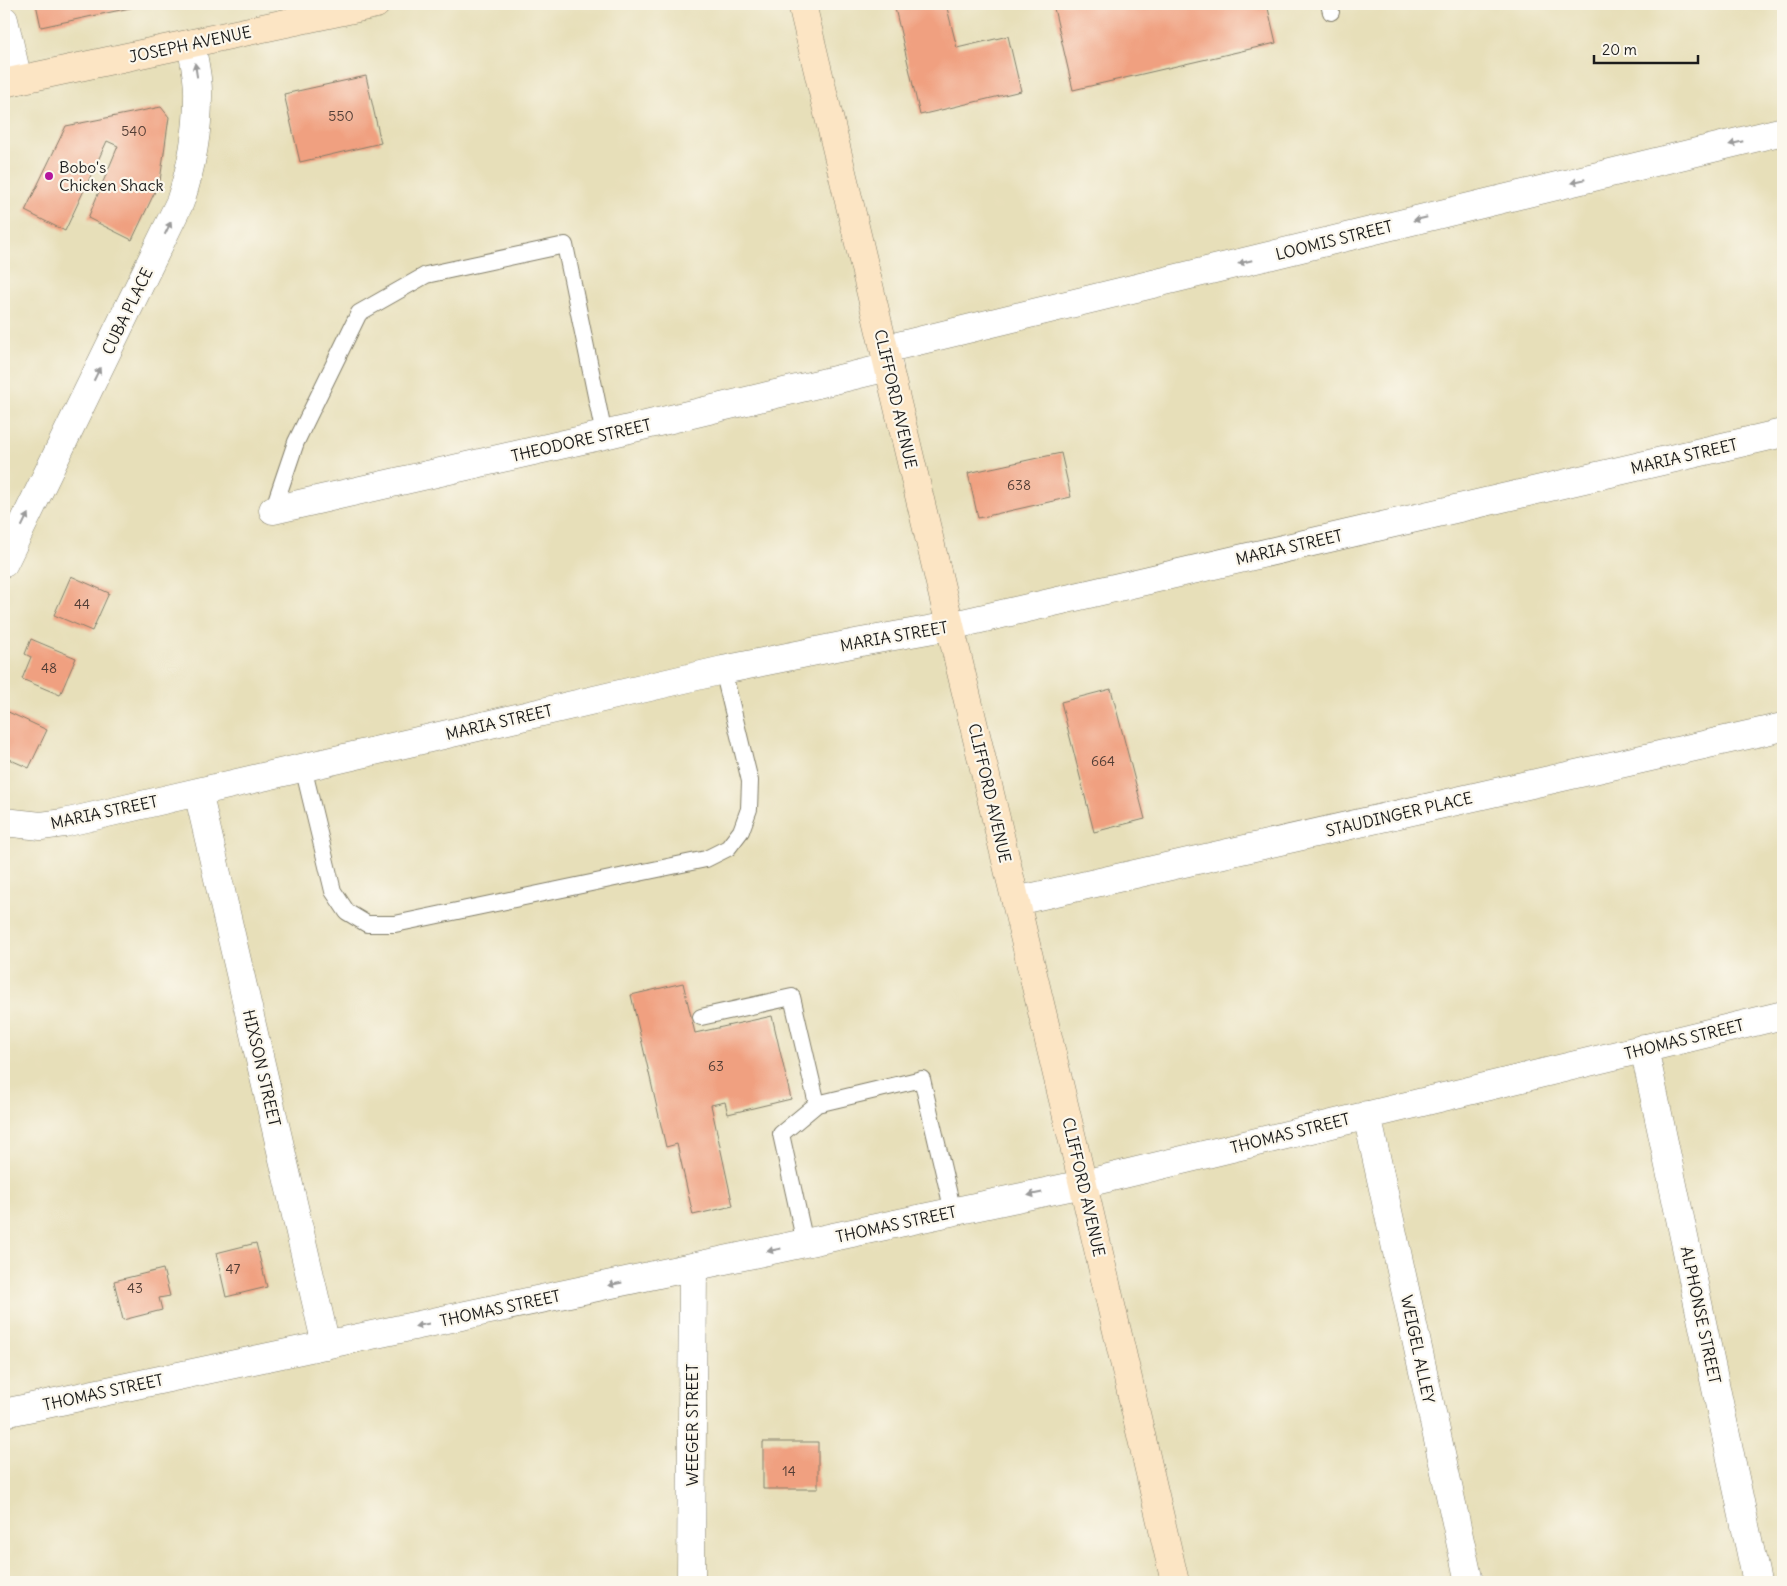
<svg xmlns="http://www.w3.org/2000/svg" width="1787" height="1586" font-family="Delius,sans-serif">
	<rect width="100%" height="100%" fill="#fbf7ec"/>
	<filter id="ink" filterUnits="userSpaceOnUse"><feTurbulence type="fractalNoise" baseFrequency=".02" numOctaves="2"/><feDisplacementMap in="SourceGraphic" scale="10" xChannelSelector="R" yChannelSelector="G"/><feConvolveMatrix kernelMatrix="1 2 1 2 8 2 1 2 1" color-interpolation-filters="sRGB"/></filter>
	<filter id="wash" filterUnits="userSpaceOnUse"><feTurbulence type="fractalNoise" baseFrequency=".0096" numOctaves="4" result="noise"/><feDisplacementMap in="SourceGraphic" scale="20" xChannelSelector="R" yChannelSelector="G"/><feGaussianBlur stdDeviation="1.12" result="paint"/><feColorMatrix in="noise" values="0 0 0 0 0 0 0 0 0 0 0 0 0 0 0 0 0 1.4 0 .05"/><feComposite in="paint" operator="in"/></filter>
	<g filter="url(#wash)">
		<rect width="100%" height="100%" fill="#e7dfb9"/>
		<g id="blocks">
			<path fill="#f0a080" d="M36,4H144V5L41,27Z
				M894,4H946L957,48L1008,36L1021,91L920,115Z
				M1053,4H1267L1276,43L1073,90Z
				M366,76L381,143L300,162L284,94Z
				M161,107L169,117L160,181L132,240L88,218L118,146L107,141L65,231L25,211L66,126Z
				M1061,453L1071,497L978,518L968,473Z
				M71,576L109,593L92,631L54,615Z
				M31,639L76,658L60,695L22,679L31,657L25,654Z
				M1111,689L1145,819L1094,832L1061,702Z
				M4,710L47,730L29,768L4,757Z
				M683,983L695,1033L772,1016L791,1099L728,1114L725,1102L711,1105L733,1206L693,1215L677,1144L666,1147L631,995Z
				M256,1243L267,1287L226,1297L216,1253Z
				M163,1269L170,1296L159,1298L162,1310L123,1320L114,1281Z
				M763,1442H818V1489H763Z"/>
		</g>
	</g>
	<g filter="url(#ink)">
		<use href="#blocks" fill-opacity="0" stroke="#827e6a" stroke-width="1"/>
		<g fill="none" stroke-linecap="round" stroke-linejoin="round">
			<defs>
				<path id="lane" d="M1329,4L1331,12
					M273,510L296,442L359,313L426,275L565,245L604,435
					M303,767L333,891L347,912L367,924H395L706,859L728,848L741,831L749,809L750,781L723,670
					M701,1017L792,997L817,1104L922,1079L953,1212
					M805,1243L781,1134L817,1104"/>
				<path id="street" d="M4,20L18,80
					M885,349L1783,131
					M273,510L604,435L889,367
					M4,563L180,202C191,169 198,132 198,97C199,79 194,61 191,44
					M198,792L326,1345
					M4,822L41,826L64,823L723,670L861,642L950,626L1783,433
					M1016,901L1783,727
					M1644,1048L1757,1582
					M1367,1115L1469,1582
					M4,1413L1083,1184L1783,1015
					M691,1582L693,1267"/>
				<path id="secondary" d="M802,4L1083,1184L1175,1582
					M4,83L376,4"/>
			</defs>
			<use href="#lane" stroke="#827e6a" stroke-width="18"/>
			<use href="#street" stroke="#827e6a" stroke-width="29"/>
			<use href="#secondary" stroke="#827e6a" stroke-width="29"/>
			<use href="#lane" stroke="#fff" stroke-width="16"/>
			<use href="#street" stroke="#fff" stroke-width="28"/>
			<use href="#secondary" stroke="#fce5c4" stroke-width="28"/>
		</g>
		<defs><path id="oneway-solid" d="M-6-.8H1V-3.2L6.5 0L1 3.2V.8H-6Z" transform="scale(1.25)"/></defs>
		<g fill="#999">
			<use href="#oneway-solid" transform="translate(196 70) rotate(-99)"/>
			<use href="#oneway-solid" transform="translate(1736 143) rotate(166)"/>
			<use href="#oneway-solid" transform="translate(1578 181) rotate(166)"/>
			<use href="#oneway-solid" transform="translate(1420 219) rotate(166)"/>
			<use href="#oneway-solid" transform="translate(168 228) rotate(-64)"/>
			<use href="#oneway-solid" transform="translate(1245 262) rotate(166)"/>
			<use href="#oneway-solid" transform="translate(97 374) rotate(-64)"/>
			<use href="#oneway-solid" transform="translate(25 520) rotate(-64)"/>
			<use href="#oneway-solid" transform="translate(1035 1194) rotate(168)"/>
			<use href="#oneway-solid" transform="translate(774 1250) rotate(168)"/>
			<use href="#oneway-solid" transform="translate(615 1284) rotate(168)"/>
			<use href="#oneway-solid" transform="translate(422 1325) rotate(168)"/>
		</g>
	</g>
	<circle fill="#b5179e" stroke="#fbf7ec" stroke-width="2" cx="49" cy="176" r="5"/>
	<g text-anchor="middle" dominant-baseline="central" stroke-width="4.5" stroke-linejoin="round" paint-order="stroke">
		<g font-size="14" fill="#513d35">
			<text x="341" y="116">550</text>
			<text x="134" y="131">540</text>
			<text x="1019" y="485">638</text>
			<text x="82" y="604">44</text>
			<text x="49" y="668">48</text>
			<text x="1103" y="761">664</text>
			<text x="716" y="1066">63</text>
			<text x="233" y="1269">47</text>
			<text x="135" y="1288">43</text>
			<text x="789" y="1471">14</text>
		</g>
		<g font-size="16" fill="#1c1c1c" stroke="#fbf7ec">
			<text transform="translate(190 44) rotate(-12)">JOSEPH AVENUE</text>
			<text transform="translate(1334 240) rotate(-14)">LOOMIS STREET</text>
			<text transform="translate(127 311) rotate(-64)">CUBA PLACE</text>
			<text transform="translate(896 399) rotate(77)">CLIFFORD AVENUE</text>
			<text transform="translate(581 440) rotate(-13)">THEODORE STREET</text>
			<text transform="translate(1684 456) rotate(-13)">MARIA STREET</text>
			<text transform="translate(1289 547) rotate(-13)">MARIA STREET</text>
			<text transform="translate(894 636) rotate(-10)">MARIA STREET</text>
			<text transform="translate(499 722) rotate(-13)">MARIA STREET</text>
			<text transform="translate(990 793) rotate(77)">CLIFFORD AVENUE</text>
			<text transform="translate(104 812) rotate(-12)">MARIA STREET</text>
			<text transform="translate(1399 814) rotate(-13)">STAUDINGER PLACE</text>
			<text transform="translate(1684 1039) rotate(-14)">THOMAS STREET</text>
			<text transform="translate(262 1068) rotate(77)">HIXSON STREET</text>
			<text transform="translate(1290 1133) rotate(-14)">THOMAS STREET</text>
			<text transform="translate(1084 1187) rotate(77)">CLIFFORD AVENUE</text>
			<text transform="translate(896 1224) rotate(-12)">THOMAS STREET</text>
			<text transform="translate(500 1308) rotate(-12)">THOMAS STREET</text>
			<text transform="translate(1701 1315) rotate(78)">ALPHONSE STREET</text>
			<text transform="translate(1418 1349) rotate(78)">WEIGEL ALLEY</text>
			<text transform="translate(103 1392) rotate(-12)">THOMAS STREET</text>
			<text transform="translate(692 1425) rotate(-90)">WEEGER STREET</text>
		</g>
		<g font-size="16" fill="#1c1c1c" stroke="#fbf7ec" text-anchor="start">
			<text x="59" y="167">Bobo's<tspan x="59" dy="18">Chicken Shack</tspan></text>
		</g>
	</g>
	<rect width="1787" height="1586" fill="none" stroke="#fbf7ec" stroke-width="20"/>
	<path d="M1594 55v8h104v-8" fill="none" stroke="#1c1c1c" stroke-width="2.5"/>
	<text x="1602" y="55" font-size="15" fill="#1c1c1c" stroke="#fbf7ec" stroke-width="4" paint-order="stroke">20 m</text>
</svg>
